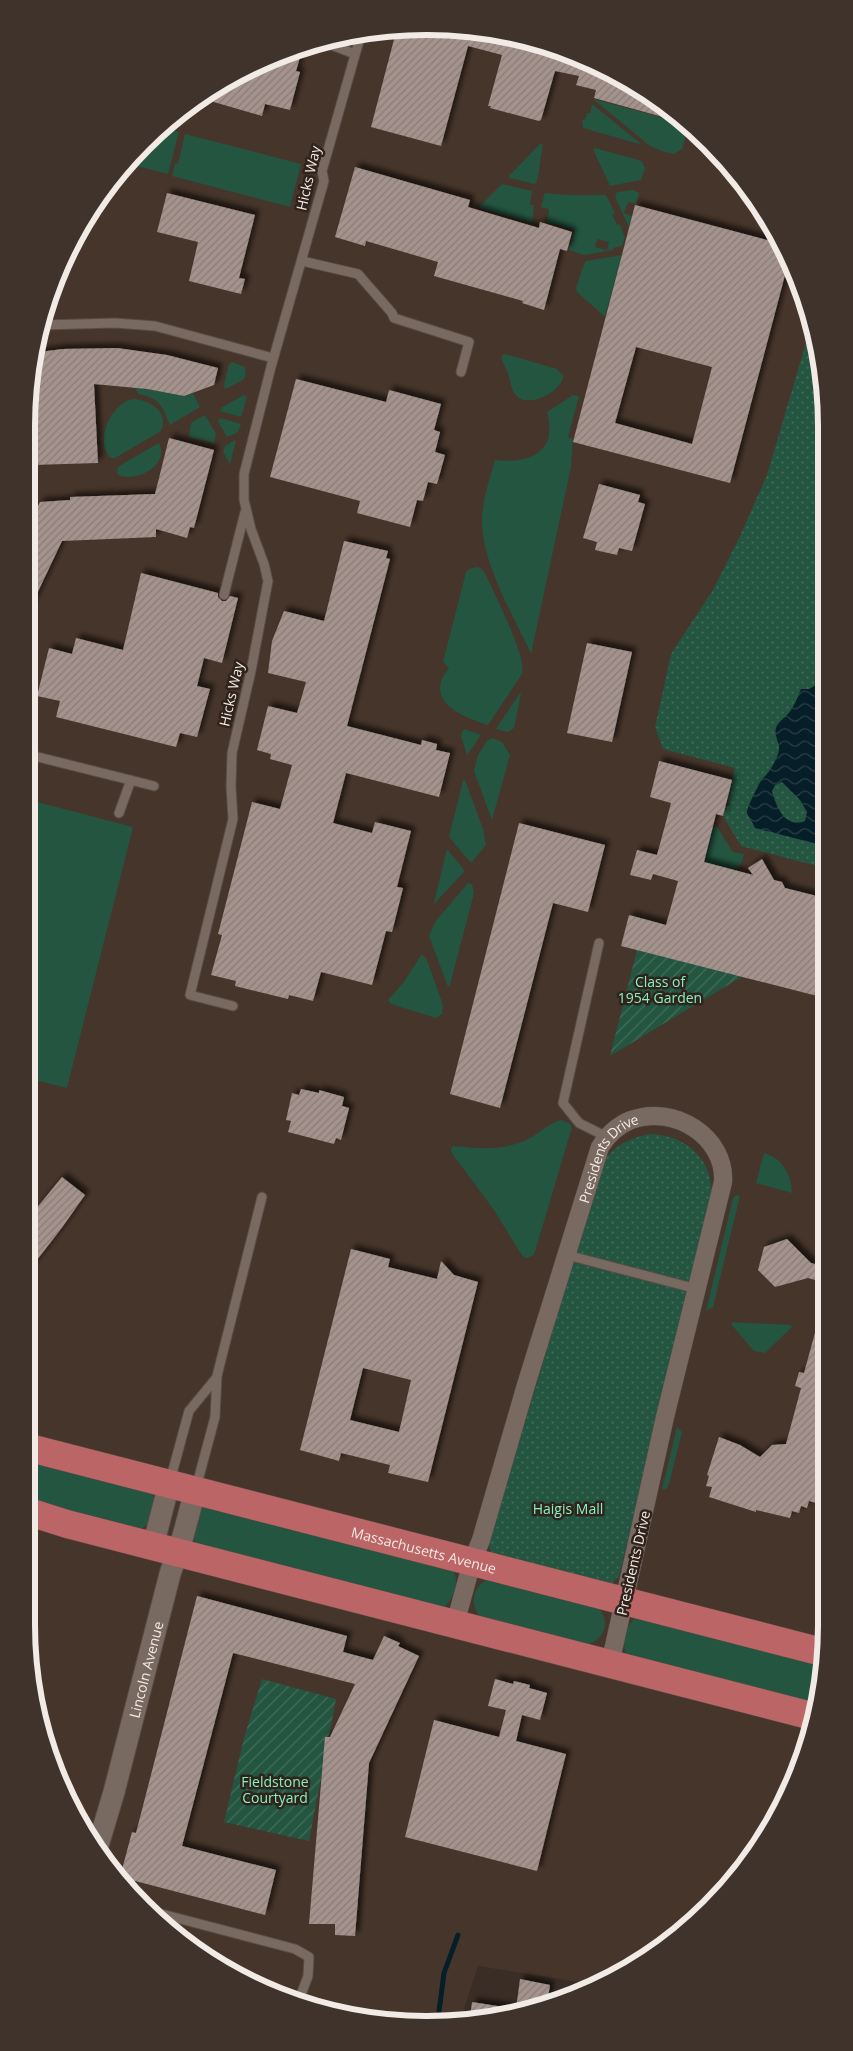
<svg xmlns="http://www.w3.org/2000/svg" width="853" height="2051" font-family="'Open Sans',sans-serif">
	<defs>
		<pattern id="park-dots" width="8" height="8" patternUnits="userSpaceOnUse" patternTransform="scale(1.25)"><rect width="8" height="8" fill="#235540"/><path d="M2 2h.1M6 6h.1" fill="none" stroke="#436e5b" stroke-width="1.8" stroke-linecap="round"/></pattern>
		<pattern id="garden-furrows" width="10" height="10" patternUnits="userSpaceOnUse" patternTransform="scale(1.25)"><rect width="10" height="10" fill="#235540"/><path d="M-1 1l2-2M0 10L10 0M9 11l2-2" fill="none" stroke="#436e5b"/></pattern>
		<pattern id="water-waves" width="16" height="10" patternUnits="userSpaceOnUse" patternTransform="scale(1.25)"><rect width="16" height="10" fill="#061e28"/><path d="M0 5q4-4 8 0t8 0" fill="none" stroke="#2b3f47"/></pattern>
		<pattern id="building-hatch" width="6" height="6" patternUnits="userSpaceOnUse" patternTransform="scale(1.25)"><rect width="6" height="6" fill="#a4928d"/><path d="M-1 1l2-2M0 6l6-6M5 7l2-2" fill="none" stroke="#897b77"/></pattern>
		<filter id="shadow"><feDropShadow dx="4.5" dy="-4.5" stdDeviation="2.5" flood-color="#0009"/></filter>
	</defs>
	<rect width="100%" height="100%" fill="#3a2d26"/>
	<path fill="#46352a" d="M400,27L478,30L555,47L649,94L728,163L786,250L823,374L827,1624L806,1753L744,1868L649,1957L597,1985L478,1966L461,2018L374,2021L298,2004L227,1971L125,1888L80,1824L48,1753L26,1624V427L47,298L80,227L125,163L183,109L249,68L323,40Z"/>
	<path fill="#235540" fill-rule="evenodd" d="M593,99L683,123L688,128L682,149L674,154L662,151L650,146Z
		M592,104L640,143L639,144L583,128L582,120H585L587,113H590Z
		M163,128L179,132L168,174L125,163L140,149L139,154H141L144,146Z
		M185,134L301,164L290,207L172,176L175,163L178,164Z
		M541,143L543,144L537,182L534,184L510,178L509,176Z
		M595,148L642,161L645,168L641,180L610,186L593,149Z
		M721,157L734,173L720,168L718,164Z
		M502,184L532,191L530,205H534L532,223L478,208Z
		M633,190L639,193L636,204L628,202L624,213L632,216L629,227L615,197L617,192Z
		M545,193L567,195H606L615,213L612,215L617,225L620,224L625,238L622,246L613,248V250L584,255L569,250L575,230L547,222L549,209L541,207ZM597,239L609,242L607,250L595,247Z
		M622,255L605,317L577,292L576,288L584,264L586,261Z
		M505,354L557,369L563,376C563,390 532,407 519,398C511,393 511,382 508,373C506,367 501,362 502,355Z
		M232,362L245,367L246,375L243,380L225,389L224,385L229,364Z
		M135,387L184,396L193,393L200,407L170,425C162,406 160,398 138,394Z
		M244,395L247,397L241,417L220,411L221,408Z
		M573,395L579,396L568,437L573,439L571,467L531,654C513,615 480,560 482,517C483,498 490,478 495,460C530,464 558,452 547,412Z
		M133,399C149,400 170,411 161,431L115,458H111C94,443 110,403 133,399Z
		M205,415L216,434L214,443L189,437L191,423Z
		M220,418L241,424L238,432L227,437L218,421Z
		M235,440L236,441L230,464L223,452L225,446Z
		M159,443C170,465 137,483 118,475L117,470L119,466Z
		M477,567L481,568L486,575C494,593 528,659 522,674L488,725C462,717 422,701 449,668L443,662L466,572L469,569Z
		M520,693L521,694L514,728L508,732L496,729Z
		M464,729L481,735L467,755L461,736L462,732Z
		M492,738L502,742L510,755L492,820L474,771L478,755L487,741Z
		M465,780L483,829L486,845L471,863L449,837L463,781Z
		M26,799L133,827L67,1088L26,1078Z
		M713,826L717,827L733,852L744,854L741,865L735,869L737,873L704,862Z
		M447,849L465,871L434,904V902Z
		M468,883L472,884L474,893L450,985L448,987L429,936L435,922Z
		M422,954L427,960L443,1005L442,1014L436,1018L391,1004L388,1000L403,983Z
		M561,1120L569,1123L572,1127L534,1255L527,1258L523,1257L494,1210L451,1152V1148L454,1146C481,1149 505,1151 530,1138C541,1132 549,1123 561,1120Z
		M764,1153C783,1158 791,1174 792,1193L756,1183Z
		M736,1195L740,1196L713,1307L706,1311L733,1198Z
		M733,1322L790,1325L792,1327L765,1353L754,1351L731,1324Z
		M677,1427L682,1432L669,1484L666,1489H662Z
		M26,1457L152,1493C157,1504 151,1524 141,1529L26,1500Z
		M205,1506L452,1569C461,1580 454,1602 442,1608L197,1545L192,1534L200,1508Z
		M489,1579L600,1609C611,1625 603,1641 585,1645L480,1617C469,1604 473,1585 489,1579Z
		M638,1616L821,1662L813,1706L626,1654C621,1642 626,1622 638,1616Z"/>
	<path fill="url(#park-dots)" d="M810,329L823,374L825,868L741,846L723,816L726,806H730L727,801L735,768L663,749L655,727L671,654L713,590L740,536L767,475Z
		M650,1134C686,1135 712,1158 712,1195L619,1576L611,1584L493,1555L490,1550L489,1542L603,1163C614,1145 630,1138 650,1134Z"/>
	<path fill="url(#garden-furrows)" d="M637,950L743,976L610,1056Z
		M262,1679L336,1699L309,1841L224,1822L244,1738Z"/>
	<path fill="url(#water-waves)" fill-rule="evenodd" d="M824,670L825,846L755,828C753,823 749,818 747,813C746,808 759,785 761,780C768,775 780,756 779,747C778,740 774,734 776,728C778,721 787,717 791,710C795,704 798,696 801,689H809L818,684ZM782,782L800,800L807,812L805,821C785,829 776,806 772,791L775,785Z"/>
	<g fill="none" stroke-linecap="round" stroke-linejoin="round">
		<path stroke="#061e28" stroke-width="5" d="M438,2019L444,1973L458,1935"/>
	</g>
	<path fill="url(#building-hatch)" fill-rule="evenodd" filter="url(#shadow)" d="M397,28L473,29L472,33L579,62L580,60L649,94L681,122L594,98L596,90L576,85L579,76L555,71L541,120L539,121L490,108L491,106H488L502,55L468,46L441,146L371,127Z
		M292,52L301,54L296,71L300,72L290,110L265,104L262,116L200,98L249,68Z
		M355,167L470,200L468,207L539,228L540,222L572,232L567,251L560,249L544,310L522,303L523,301L434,276L438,262L366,241L365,246L335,237Z
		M167,193L255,215L239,278L245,279L241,294L189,281L198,242L157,232Z
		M635,205L782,244L786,250L789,260L730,483L573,442ZM636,347L712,367L692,444L615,423Z
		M117,348L167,355L218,368L214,385L184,396L147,389L94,384L98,463L33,465L26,426L39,352L63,349Z
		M296,379L386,402L389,390L441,404L434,430L440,432L435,452L445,455L437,484L428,482L423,501L417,500L410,527L357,513L360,501L270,477Z
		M169,438L214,450L194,528L190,527L187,538L156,529V537L62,541L26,617V531L40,502L70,500V497L155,494Z
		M599,484L640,495L638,502L645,504L632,551L619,548L617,555L595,550L597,542L583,538Z
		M344,541L388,551L386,558L390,559L347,726L421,745L422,740L437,744L436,750L450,753L439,797L346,773L333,823L372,833L375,822L411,831L397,887L403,888L392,932L386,931L372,985L321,972L313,1001L289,995L288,999L235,986L236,981L211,975L222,935L218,934L252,802L280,809L292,765L270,759L271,754L257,750L268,706L297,713L306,682L268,673L272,641L284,611L324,621Z
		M141,573L218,593V597L222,601H226L230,596L238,598L222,663L204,658L197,686L210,689L197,737L180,733L176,747L56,717L60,701L37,696L49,648L72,654L76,638L123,650Z
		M587,643L632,652L612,742L567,733Z
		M659,761L732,780L723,816L716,814L704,862L753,875L748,868L762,859L774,880L782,882L785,888L825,898V998L621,946L629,915L666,925L678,881L653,874L651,880L630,875L637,850L657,855L671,803L650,797Z
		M519,823L605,845L588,912L553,903L500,1108L450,1094Z
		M301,1089L319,1093V1090L344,1097L342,1106L349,1108L341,1140L336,1138L334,1144L288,1132L291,1121L286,1120L292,1093L299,1095Z
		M62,1177L85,1195L61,1229L26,1274V1221Z
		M787,1239L811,1263L826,1267V1283L808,1278L775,1287L758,1270L764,1247Z
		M351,1249L390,1259L388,1267L437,1279L441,1261L454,1275L478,1282L428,1482L388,1473L390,1465L341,1453L339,1461L300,1450ZM363,1368L411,1380L399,1432L350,1420Z
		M822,1307H826V1491L825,1498L818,1496L816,1503L809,1501L807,1508L801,1506L799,1513L792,1511L790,1518L756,1510V1512L709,1497L712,1487L706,1486L709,1476L707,1475L719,1437L740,1445L760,1457L772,1445L786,1444L801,1388L795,1386L799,1372L804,1373Z
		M197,1596L347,1636L343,1652L373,1660L384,1636L400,1643L398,1646L419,1656L369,1763L355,1936L335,1935V1924H309L325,1737H330L355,1684L233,1653L182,1846L276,1870L265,1915L120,1877L132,1832L136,1833Z
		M495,1679L513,1684L514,1681L530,1685L529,1688L547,1693L540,1720L522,1715L516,1741L566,1754L537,1871L405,1837L434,1720L499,1737L506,1710L488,1706Z
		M520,1979L550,1985L547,2004L505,2017L470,2018L472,2002L516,2009Z"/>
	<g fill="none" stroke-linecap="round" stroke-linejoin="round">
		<defs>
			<path id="service" d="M321,41L355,54
				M302,261L358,274L392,313L394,318L469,342L461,372
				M43,325L115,323L155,326L273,358
				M224,595L245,512
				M26,754L154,786
				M119,813L131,780
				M599,943L563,1103L579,1123L607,1137
				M233,1006L190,995L233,819L231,787L232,753L251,671L268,581L264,564L251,529L244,500V474L271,367L324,181L322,171L361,34
				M567,1255L697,1289
				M170,1481L189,1411L217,1377
				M196,1488L215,1417L217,1376L262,1197
				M154,1912L295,1949L309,1957L308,1976L298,2003"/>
			<g id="minor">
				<path id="s1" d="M455,1624L472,1562L481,1540L526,1385L600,1147C607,1136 618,1125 631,1120C674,1104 726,1137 723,1182L665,1417L610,1664"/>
			</g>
			<g id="tertiary">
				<path d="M153,1546L169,1484"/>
				<path id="s2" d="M97,1849L114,1792L170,1574L183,1536L195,1491"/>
			</g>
			<g id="primary">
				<path id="s3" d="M26,1447L822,1652"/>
				<path d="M26,1511L67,1524L812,1716"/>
			</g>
		</defs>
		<use href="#service" stroke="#574c46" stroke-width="11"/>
		<use href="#minor" stroke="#574c46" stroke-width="19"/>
		<use href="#tertiary" stroke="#574c46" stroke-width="23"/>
		<use href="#primary" stroke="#574c46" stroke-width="29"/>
		<use href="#service" stroke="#786961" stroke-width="9"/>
		<use href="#minor" stroke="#786961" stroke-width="18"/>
		<use href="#tertiary" stroke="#786961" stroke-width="21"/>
		<use href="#primary" stroke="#bb6566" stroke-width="28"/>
	</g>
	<g text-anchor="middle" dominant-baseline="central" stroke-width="5" stroke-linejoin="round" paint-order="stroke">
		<g font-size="14" fill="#f2eae5" stroke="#2f231c">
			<text transform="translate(308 178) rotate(-77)">Hicks Way</text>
			<text transform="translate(231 694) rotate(-77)">Hicks Way</text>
			<text stroke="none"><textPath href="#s1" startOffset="494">Presidents Drive</textPath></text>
			<text stroke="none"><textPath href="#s3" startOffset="411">Massachusetts Avenue</textPath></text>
			<text transform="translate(633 1563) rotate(-77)">Presidents Drive</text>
			<text stroke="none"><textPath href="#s2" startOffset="186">Lincoln Avenue</textPath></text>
		</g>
		<g font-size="14" fill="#87f0c2" stroke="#2f231c">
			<text x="660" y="981">Class of<tspan x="660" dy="16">1954 Garden</tspan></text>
			<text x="568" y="1508">Haigis Mall</text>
			<text x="275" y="1781">Fieldstone<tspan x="275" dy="16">Courtyard</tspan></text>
		</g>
	</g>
	<path d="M0 0H853V2051H0ZM426 35H427A391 391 0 0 1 818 426V1625A391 391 0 0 1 427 2016H426A391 391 0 0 1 35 1625V426A391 391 0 0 1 426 35Z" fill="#3f332c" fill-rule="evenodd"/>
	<path fill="none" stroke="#f2eae5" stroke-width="6" d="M426 35H427A391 391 0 0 1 818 426V1625A391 391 0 0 1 427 2016H426A391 391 0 0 1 35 1625V426A391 391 0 0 1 426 35Z"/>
</svg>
